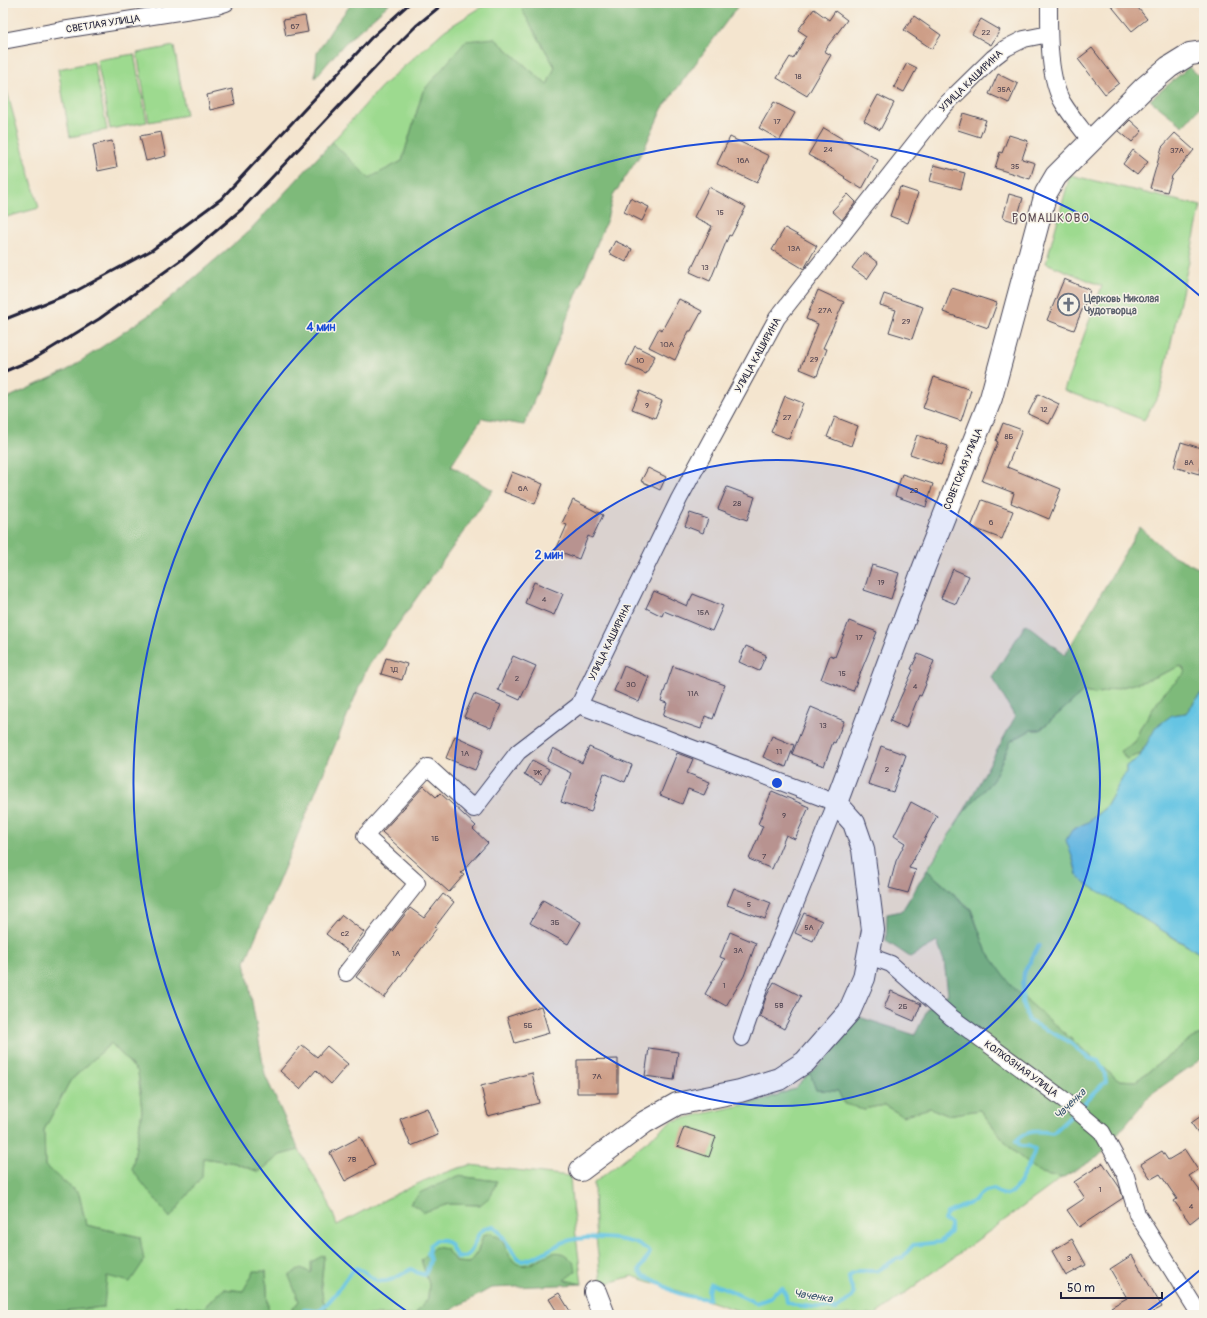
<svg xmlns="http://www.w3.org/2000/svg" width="1207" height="1318" font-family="Pangolin,sans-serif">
	<rect width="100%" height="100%" fill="#f7f3e8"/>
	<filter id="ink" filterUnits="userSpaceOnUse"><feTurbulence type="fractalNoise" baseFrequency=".025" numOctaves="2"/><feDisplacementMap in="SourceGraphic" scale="8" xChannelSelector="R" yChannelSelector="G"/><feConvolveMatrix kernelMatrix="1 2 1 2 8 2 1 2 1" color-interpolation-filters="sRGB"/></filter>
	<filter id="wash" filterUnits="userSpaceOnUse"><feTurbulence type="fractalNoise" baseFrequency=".012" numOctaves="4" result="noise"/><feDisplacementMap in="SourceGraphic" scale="16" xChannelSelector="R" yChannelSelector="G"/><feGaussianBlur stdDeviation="0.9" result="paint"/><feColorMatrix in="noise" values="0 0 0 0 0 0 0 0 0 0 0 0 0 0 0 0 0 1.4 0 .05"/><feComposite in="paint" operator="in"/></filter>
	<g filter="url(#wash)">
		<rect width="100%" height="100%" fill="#f4e5cf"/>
		<path fill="#9dda8f" stroke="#607e65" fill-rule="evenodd" d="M488,3H533L523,10L555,67L547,85L494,38L423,91L402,161L369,179L332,142L381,87L445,30Z
			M174,46L186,115L149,122L137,53Z
			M134,54L147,122L110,129L97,60Z
			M94,62L107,130L70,137L58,69Z
			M3,77L39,208L3,218Z
			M1070,175L1201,206L1160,393L1144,420L1064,390L1102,286L1046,263Z
			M1181,666L1186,673L1163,694L1140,728L1135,742L1122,751L1126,759L1141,754L1139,758L1126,766V772L1106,807L1088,822L1072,830L1071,852L1077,875L1177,940L1204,956V1034L1192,1038L1136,1081L1118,1080L1012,988L986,950L971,909L927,870L963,813L993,780L1011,741L1031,730H1040L1083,692L1095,694L1145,681Z
			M111,1043L138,1072L142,1111L132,1170L203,1158L235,1163L259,1172L280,1155L299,1150L329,1203L337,1225C379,1203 423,1177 470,1165L570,1176L572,1204L582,1284L564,1280L543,1257C514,1273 514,1263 500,1238L483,1236L478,1251L470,1263L456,1262L446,1249L421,1260L429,1284L428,1298L415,1315H330L323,1300L321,1286L324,1256L311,1273L299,1301L288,1315H274L268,1308L266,1271L243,1291L224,1289L203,1308L176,1306L166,1315H16L103,1307L107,1276L140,1237L86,1225L79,1194L45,1167L44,1130L70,1081ZM458,1176L496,1181L480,1205L449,1204Z
			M810,1073L816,1090L838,1091L864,1109L884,1105L903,1116L930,1108L947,1115L980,1110L1012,1150L1038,1172L1062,1178L875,1315H752L632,1276L608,1283H601L595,1227L594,1183L672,1121L764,1100L794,1089Z"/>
		<path fill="#7eba7a" stroke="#506e5a" d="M352,3H390L344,44L315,78L317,53L332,29Z
			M533,3H740L662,109L644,149L613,196L607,219L524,425L482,418L451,466L493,490L367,668L245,962L265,1075L299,1150L280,1155L259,1172L235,1163L203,1158L202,1176L170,1218L132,1170L142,1111L138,1072L111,1043L70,1081L44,1130L45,1166L79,1194L86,1225L140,1237L144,1261L130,1282L107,1276L104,1307L16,1315H3V400L66,371L155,311L249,231L332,142L369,178L402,161L423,91L466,41L494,38L547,85L555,67L522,10Z
			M1189,67L1204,80V103L1183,126L1150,100Z
			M1140,527L1168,553L1204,571V693L1199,696L1186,713L1172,715L1144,747L1141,754L1126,759L1121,751L1135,742L1140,728L1163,694L1186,672L1181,666L1145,681L1095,694L1083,692L1040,730H1031L1011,741L993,780L963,813L1015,717L992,677L1026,624L1065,655Z
			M927,870L971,910L986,950L1013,988L1118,1080L1136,1081L1192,1038L1204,1034V1057L1151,1094L1098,1157L1062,1178L1038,1172L1012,1150L980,1110L947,1115L930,1108L903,1116L884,1105L864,1109L844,1104L838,1091L816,1090L810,1073L836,1049L859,1017L915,1035L928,1008L948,994L944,961L937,942L910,957L886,941L887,914L902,911Z
			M458,1176L497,1181L491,1196L480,1205L449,1204L424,1212L410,1203L421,1192Z
			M490,1233C493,1235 498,1236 501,1239C507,1247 509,1263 521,1265C537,1268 553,1241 569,1258C574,1262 575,1264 576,1271L564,1280L582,1284L491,1288L442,1315H415L428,1298L429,1284L421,1260L435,1247L446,1249L456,1262L469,1263L478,1251L483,1235Z
			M324,1255L321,1286L323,1300L330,1315H288L299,1301L289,1276L301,1268L311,1273V1262Z
			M254,1271H266L268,1308L274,1315H166L176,1306L203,1308L224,1289L243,1291Z"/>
		<path fill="#65c4e3" stroke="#44738f" d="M1204,693V956L1085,883L1077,875L1074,862L1066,840L1072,830L1088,822L1106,807L1126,772V766L1139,758L1156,727L1172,715L1186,713L1199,696Z"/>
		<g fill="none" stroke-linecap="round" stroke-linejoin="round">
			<path stroke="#65c4e3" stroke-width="4" d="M1039,945L1024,973L1022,1002L1029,1021L1068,1041L1088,1058L1098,1061L1104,1071L1106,1081L1079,1108
				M300,1315L304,1310L319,1311C323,1307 328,1303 331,1299C341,1289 344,1277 356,1268C365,1271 368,1276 375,1280C387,1285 401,1275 411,1269L418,1273L425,1275L428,1268L430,1260L428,1253L430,1245L436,1240H444L450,1244L457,1258C482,1257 467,1229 494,1226C505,1236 510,1253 522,1261C537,1259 550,1248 564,1242C584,1235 635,1236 650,1252C648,1259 643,1263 639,1270L643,1276C656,1278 663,1287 675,1292C685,1296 698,1298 709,1299L708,1291L711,1284L722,1287L756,1303L770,1298L775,1292L782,1288L786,1295L787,1302L794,1305L836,1309L851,1298L854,1293L850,1283L849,1277L853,1273L858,1271H877L896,1259L902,1258L913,1245L940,1242L950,1232V1224L944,1220L947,1213L975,1201L979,1195L986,1191L994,1189C1012,1206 1019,1182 1026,1170C1030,1163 1033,1157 1035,1149L1028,1146H1021L1016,1141C1027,1129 1039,1131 1053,1133L1074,1113"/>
		</g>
		<g id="blocks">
			<path fill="#cd9e87" d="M1109,3H1134L1147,19L1132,31Z
				M814,9L829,20L835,11L847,20L824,51L831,55L807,96L777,78L790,57L793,59L807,36L798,30Z
				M305,16L308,32L286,36L283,20Z
				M914,16L941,35L932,49L904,30Z
				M981,19L1000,30L991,45L972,34Z
				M1092,48L1119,83L1105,94L1078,59Z
				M907,63L917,68L904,92L894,87Z
				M998,74L1018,84L1009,103L989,94Z
				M232,89L235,104L210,110L207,95Z
				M878,95L894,103L880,130L864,121Z
				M774,102L795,113L780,140L759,128Z
				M963,113L986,120L980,137L958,130Z
				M1130,120L1142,131L1132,142L1119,131Z
				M824,128L878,160L862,189L844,178L845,177L826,165L808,155Z
				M161,132L166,156L146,161L140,136Z
				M1175,133L1194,150L1172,176L1167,192L1150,188L1162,147Z
				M1009,135L1028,141L1022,159L1035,163L1030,179L995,168L1000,152L1002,153Z
				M730,137L769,156L757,183L717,164Z
				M112,141L117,167L98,171L93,145Z
				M1133,150L1148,162L1137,175L1123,164Z
				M934,165L965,173L961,189L930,181Z
				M709,187L746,207L731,236L729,235L710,281L690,272L712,226L694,217Z
				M900,187L918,193L908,223L890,216Z
				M848,194L856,202L842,220L832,211Z
				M1009,194L1023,198L1016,222L1003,218Z
				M630,198L649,207L642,221L624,212Z
				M785,228L817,246L804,269L772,250Z
				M615,241L632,249L626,262L609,253Z
				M864,252L878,263L867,279L852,268Z
				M1064,279L1090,290L1074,330L1047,320Z
				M952,288L997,303L988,328L943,312Z
				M818,290L844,302L823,348L827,349L817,376L800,369L818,324L806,319Z
				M884,294L923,307L912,339L889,332L896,310L880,305Z
				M679,299L702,311L691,331H689L675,360L649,347L659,328L662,330Z
				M635,346L655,356L646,374L626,365Z
				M934,377L971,390L961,421L923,408Z
				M640,391L662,401L655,418L632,409Z
				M1038,394L1059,404L1049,424L1028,414Z
				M785,396L803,403L789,439L771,432Z
				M835,417L858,426L851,446L827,437Z
				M1003,423L1022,430L1007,467L1061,489L1049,519L1011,503L1014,493L982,481L998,442L996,441Z
				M917,435L948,446L941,465L910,454Z
				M1181,442L1204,449V457L1199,474L1174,467Z
				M648,468L666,477L660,490L641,481Z
				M512,472L543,484L535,504L504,492Z
				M902,474L933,484L926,507L895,496Z
				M727,487L755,497L747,520L718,509Z
				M573,500L603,515L592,538L588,536L579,559L556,550L567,525L562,523Z
				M982,500L1013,511L1002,539L971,527Z
				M690,513L708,519L703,533L685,526Z
				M872,565L899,573L891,599L864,590Z
				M953,569L969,576L956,604L941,598Z
				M534,582L563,594L554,615L525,603Z
				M654,591L687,606L693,594L723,606L712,631L664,611L662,616L646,608Z
				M849,621L877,632L853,691L821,679L830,655L835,657Z
				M746,646L766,655L759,671L739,662Z
				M918,654L934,661L925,683L926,684L921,696L919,695L906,728L890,721L913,670L911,669Z
				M513,656L536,666L520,700L498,690Z
				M386,658L407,664L402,680L381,674Z
				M624,666L649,677L639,702L614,691Z
				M673,666L725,685L713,719L705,716L701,729L663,716L667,703L661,701Z
				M474,694L501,705L491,728L464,717Z
				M811,707L844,721L835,743L833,742L824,766L792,754Z
				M455,736L484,749L475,770L446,758Z
				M772,736L794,745L786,767L763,757Z
				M881,746L906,755L893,792L868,784Z
				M589,747L632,765L625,782L604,773L591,812L561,802L571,773L547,761L553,748L582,763Z
				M677,753L693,759L687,773L710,782L704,795L688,789L682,804L660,795Z
				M532,760L549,769L541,784L524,774Z
				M424,786L436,797L440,793L476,826L473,829L488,843L461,873L464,875L449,892L382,832Z
				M772,791L809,807L795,839L786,835L772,869L749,859L763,826L758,824Z
				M911,802L937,816L909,868L916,870L908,893L889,888L896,861L905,843L894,836Z
				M734,888L771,903L765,919L727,905Z
				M443,894L454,902L435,927L437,928L384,998L356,977L410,908L424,918Z
				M543,900L581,922L568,944L530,923Z
				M804,913L822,921L813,941L795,933Z
				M342,915L364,932L349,952L326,934Z
				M730,932L756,943L744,976L726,1006L705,994L725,959L720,957Z
				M774,982L801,996L784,1029L760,1016L766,997Z
				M891,991L921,1004L914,1021L884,1008Z
				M541,1006L549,1033L515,1043L507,1017Z
				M302,1045L317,1057L327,1046L348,1064L331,1084L316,1070L300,1089L280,1071Z
				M649,1048L678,1052L674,1080L645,1076Z
				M618,1059V1093H577V1060Z
				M532,1073L539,1103L488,1116L481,1086Z
				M427,1108L438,1135L411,1146L400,1119Z
				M1204,1114V1141L1191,1123Z
				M684,1127L716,1137L709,1157L677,1146Z
				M360,1137L375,1165L345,1181L330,1153Z
				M1185,1150L1198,1170L1189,1176L1204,1196V1212L1190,1223L1174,1201L1177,1199L1160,1174L1151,1179L1141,1164L1162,1151L1168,1160Z
				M1103,1163L1120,1188L1123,1198L1079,1227L1067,1210L1085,1198L1074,1182Z
				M1072,1239L1086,1265L1066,1276L1052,1251Z
				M1132,1255L1162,1307L1147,1315H1116L1111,1307L1127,1298L1110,1269Z
				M559,1293L570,1311L563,1315H559L549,1299Z"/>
		</g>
	</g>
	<g filter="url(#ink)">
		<use href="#blocks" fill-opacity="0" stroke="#423f51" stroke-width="1"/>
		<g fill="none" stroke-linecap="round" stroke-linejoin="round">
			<defs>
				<path id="street" d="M1049,3C1049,32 1048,78 1063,103C1071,116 1081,128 1090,140
					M3,41L62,30L217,6L226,3
					M579,705L836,803L788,922L761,983L742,1038
					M869,956L891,964L951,1017L1063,1099L1102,1132L1126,1176L1137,1214L1200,1315
					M346,973L417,883L365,836L428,767L474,809L518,752L579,705L679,499L777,318L944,106L993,58L1006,48L1024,39L1049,34"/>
				<path id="secondary" d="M581,1170L645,1122L677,1104L740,1091L779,1079L805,1062L849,1012L864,978L873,930L863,849L854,823L836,803L924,567L991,398L1046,193L1056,176L1144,88L1169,67L1190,54L1204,52
					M595,1292L604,1315"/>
			</defs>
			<use href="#street" stroke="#423f51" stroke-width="18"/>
			<use href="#secondary" stroke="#423f51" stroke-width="24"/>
			<use href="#street" stroke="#fff" stroke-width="16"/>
			<use href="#secondary" stroke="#fff" stroke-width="22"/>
			<path stroke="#22223b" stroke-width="3" d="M3,320L76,291L152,250L221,199L371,38L410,3
				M3,372L32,360L99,319L184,258L242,209L390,52L416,26L444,3"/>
		</g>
	</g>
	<circle cx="777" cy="783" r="323" fill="#1d4ed8" fill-opacity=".12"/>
	<g fill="none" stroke="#1d4ed8" stroke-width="2">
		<circle cx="777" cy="783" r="323"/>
		<path d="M1200 1270A645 645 0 0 1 1142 1315M412 1315A645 645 0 1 1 1200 296"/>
	</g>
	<defs>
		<symbol id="church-ring" viewBox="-11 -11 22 22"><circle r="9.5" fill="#f7f3e8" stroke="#6b7280" stroke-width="1.5"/><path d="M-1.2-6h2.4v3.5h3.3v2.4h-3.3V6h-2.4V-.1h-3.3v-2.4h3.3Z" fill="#6b7280"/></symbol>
	</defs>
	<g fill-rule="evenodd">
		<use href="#church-ring" x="1056" y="292" width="25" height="25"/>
	</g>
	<g text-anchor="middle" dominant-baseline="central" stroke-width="3" stroke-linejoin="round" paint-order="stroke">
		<g font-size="8" fill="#4d414e">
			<text x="295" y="26">67</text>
			<text x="986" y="32">22</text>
			<text x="798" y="76">18</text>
			<text x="1004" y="89">35А</text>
			<text x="777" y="121">17</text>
			<text x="828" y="149">24</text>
			<text x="1177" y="150">37А</text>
			<text x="743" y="160">16А</text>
			<text x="1015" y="166">35</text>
			<text x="720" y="212">15</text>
			<text x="794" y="248">13А</text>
			<text x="705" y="267">13</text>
			<text x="825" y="310">27А</text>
			<text x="906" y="321">29</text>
			<text x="667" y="344">10А</text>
			<text x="814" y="359">29</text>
			<text x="640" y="360">10</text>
			<text x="647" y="405">9</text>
			<text x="1044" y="409">12</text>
			<text x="787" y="417">27</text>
			<text x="1009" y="436">8Б</text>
			<text x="1189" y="462">8А</text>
			<text x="523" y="488">6А</text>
			<text x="914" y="490">23</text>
			<text x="737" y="503">28</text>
			<text x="991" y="522">6</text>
			<text x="881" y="582">19</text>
			<text x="544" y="599">4</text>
			<text x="703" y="612">15А</text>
			<text x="859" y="637">17</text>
			<text x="394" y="669">1Д</text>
			<text x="842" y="673">15</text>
			<text x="517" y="678">2</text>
			<text x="631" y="684">30</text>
			<text x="915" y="686">4</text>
			<text x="693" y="693">11А</text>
			<text x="823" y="725">13</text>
			<text x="779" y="751">11</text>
			<text x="465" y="753">1А</text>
			<text x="887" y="769">2</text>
			<text x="537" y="772">1Ж</text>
			<text x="784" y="815">9</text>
			<text x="435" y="838">1Б</text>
			<text x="764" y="856">7</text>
			<text x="749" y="904">5</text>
			<text x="555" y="922">3Б</text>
			<text x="809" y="927">5А</text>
			<text x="345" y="933">с2</text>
			<text x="738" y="950">3А</text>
			<text x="396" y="953">1А</text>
			<text x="724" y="985">1</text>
			<text x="779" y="1005">5В</text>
			<text x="903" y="1006">2Б</text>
			<text x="528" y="1025">5Б</text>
			<text x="597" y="1076">7А</text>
			<text x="352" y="1159">7В</text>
			<text x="1100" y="1189">1</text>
			<text x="1191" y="1206">4</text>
			<text x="1069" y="1258">3</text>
		</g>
		<g font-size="10" fill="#22223b" stroke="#f7f3e8">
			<text transform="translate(103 24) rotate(-9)">СВЕТЛАЯ УЛИЦА</text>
			<text transform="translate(971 81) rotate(-44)">УЛИЦА КАШИРИНА</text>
			<text transform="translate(758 355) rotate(-61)">УЛИЦА КАШИРИНА</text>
			<text transform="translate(963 469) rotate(-68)">СОВЕТСКАЯ УЛИЦА</text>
			<text transform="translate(610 642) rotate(-64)">УЛИЦА КАШИРИНА</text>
			<text transform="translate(1021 1069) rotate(36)">КОЛХОЗНАЯ УЛИЦА</text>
		</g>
		<g font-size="10" font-weight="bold" fill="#5b616d" stroke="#f7f3e8" text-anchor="start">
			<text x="1084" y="299">Церковь Николая<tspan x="1084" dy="12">Чудотворца</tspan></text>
		</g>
		<g font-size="11" font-style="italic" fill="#36536d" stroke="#f7f3e8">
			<text transform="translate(1070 1104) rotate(-44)">Чаченка</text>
			<text transform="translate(813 1296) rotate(9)">Чаченка</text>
		</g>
		<g font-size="12" letter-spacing="1" fill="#5e4d56" stroke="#f7f3e8">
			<text x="1051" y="218">РОМАШКОВО</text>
		</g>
	</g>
	<circle cx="777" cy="783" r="6" fill="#1d4ed8" stroke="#f7f3e8" stroke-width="2"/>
	<g font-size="12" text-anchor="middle" font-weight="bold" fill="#1d4ed8" stroke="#f7f3e8" stroke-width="3" stroke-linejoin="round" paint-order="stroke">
		<text x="321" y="331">4 мин</text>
		<text x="549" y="559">2 мин</text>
	</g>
	<rect width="1207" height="1318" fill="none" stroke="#f7f3e8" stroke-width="16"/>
	<path d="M1061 1292v6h101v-6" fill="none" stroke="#22223b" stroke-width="2"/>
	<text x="1067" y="1292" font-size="12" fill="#22223b" stroke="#f7f3e8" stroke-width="3" paint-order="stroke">50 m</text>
</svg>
